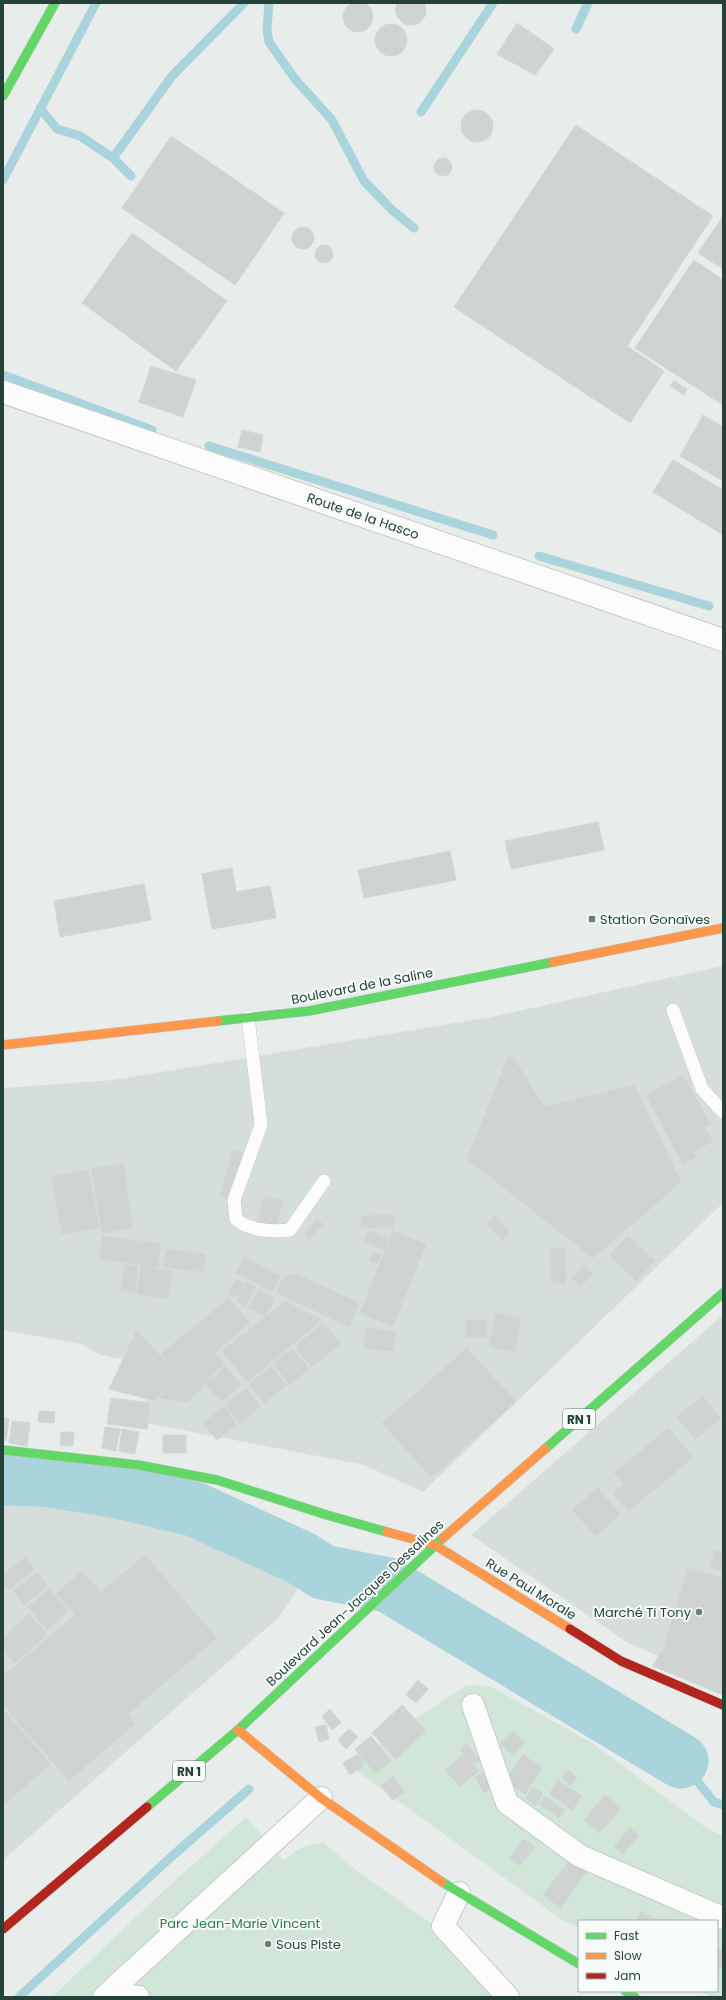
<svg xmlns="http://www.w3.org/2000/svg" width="726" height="2000" font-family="Poppins,sans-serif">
	<rect width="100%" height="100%" fill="#e8edeb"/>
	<path fill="#d6dedb" d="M723,966V1203L423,1492L364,1465L146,1423L145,1364L101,1355L81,1344L3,1330V1088L113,1080L491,1017Z
		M723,1315V1684L628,1643L471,1535Z
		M3,1478L44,1479L125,1492L202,1517L306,1577L278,1618L3,1860Z"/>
	<path fill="#d1e6d8" d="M467,1685L490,1686L592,1743L708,1829L723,1836V1997H711L700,1991H717V1921H579V1928L561,1919L347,1764Z
		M246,1817L284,1861C296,1848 306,1844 324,1843L357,1871L435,1926L495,1997H52L158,1896Z"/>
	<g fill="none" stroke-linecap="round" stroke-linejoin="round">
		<path stroke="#a9d4db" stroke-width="9" d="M269,3L267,29L269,42L295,79L332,120L364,181L392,210L414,228
			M576,29L588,3
			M40,108L57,129L80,136L113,158L131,176
			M421,112L493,3
			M113,158L172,76L244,3
			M3,180L96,3
			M3,375L152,430
			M209,446L493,535
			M539,556L709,606
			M681,1761L714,1802L723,1805
			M19,1997L171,1857L249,1789"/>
		<path stroke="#a9d4db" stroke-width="55" d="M3,1478L44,1479L113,1490L194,1509L301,1558L323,1572L388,1585L681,1761"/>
	</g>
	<path fill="#cfd4d2" stroke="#d1d6d4" d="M343 17a15 15 0 1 1 30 0a15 15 0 1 1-30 0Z
		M397,3H425L426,15L418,24L406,25L397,17L395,11Z
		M517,23L554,49L535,75L497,54Z
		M375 40a16 16 0 1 1 32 0a16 16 0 1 1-32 0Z
		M461 126a16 16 0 1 1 32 0a16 16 0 1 1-32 0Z
		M576,125L713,216L627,346L664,371L630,423L454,307Z
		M171,136L284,213L235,285L122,208Z
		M434 167a9 9 0 1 1 18 0a9 9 0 1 1-18 0Z
		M723,216V269L698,253Z
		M292 238a11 11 0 1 1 22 0a11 11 0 1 1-22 0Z
		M132,233L227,301L176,371L82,303Z
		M315 254a9 9 0 1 1 18 0a9 9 0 1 1-18 0Z
		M694,260L723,280V405L635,348Z
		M151,366L196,380L183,417L139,402Z
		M674,381L687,389L684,395L670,386Z
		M703,415L723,427V481L680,456Z
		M242,430L263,435L260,452L238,447Z
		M673,460L723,490V535L653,492Z
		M598,822L604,850L511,869L505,841Z
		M450,851L456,880L364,898L358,870Z
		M232,868L236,892L270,886L276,918L212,929L202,874Z
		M144,884L151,920L60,937L54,901Z
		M512,1056L545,1107L634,1085L681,1182L593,1258L467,1159L508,1058Z
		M683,1075L710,1124L705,1127L713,1141L693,1152L696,1157L683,1164L646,1095Z
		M233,1150L247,1154L233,1201L220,1197Z
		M123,1163L133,1228L102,1233L91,1168Z
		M88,1170L99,1228L62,1234L52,1176Z
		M264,1196L283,1201L276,1227L257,1223Z
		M394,1215V1228H361V1216Z
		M495,1216L510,1232L503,1240L487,1224Z
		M317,1219L323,1224L310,1240L304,1234Z
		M368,1231L388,1239L384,1249L364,1241Z
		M393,1231L426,1245L393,1326L360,1313Z
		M102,1236L161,1244L158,1267L99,1259Z
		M628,1236L655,1261L636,1281L609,1255Z
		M564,1248L566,1283L552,1284L550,1249Z
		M166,1249L206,1254L203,1272L163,1267Z
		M373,1252L381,1255L377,1264L370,1261Z
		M244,1257L280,1276L273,1292L236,1273Z
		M125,1264L138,1267L135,1293L121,1291Z
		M584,1265L593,1274L581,1286L571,1278Z
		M141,1266L172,1271L168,1299L137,1294Z
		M296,1274L359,1303L350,1327L277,1293L283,1278Z
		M237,1279L245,1283L236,1298L228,1293Z
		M247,1282L256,1287L245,1306L236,1301Z
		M259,1290L275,1300L264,1316L248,1307Z
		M229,1298L250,1323L183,1379L161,1354Z
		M285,1301L322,1320L247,1382L222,1351Z
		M496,1313L521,1318L515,1352L489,1347Z
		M466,1320H487L486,1337H466Z
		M323,1323L341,1343L312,1367L295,1347Z
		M366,1328L396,1332L393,1351L363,1348Z
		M137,1330L181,1379L153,1400L109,1389Z
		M292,1348L309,1369L290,1384L273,1364Z
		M467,1348L516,1402L431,1477L382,1423Z
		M215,1353L224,1363L188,1402L159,1398Z
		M271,1366L287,1385L264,1403L249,1384Z
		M225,1367L241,1384L222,1402L206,1384Z
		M246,1388L261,1406L240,1424L225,1405Z
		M702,1396L721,1418L695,1439L676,1417Z
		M111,1398L150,1403L147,1429L107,1424Z
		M224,1407L237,1425L217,1440L203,1423Z
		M39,1411L55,1412L54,1423L38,1422Z
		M3,1418L9,1419L6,1440H3Z
		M12,1421L30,1423L27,1446L9,1443Z
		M105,1427L120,1429L116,1451L102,1448Z
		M668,1428L693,1457L629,1511L613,1493L624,1484L614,1473Z
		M122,1429L139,1432L135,1454L119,1451Z
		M61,1432H74L73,1446L60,1445Z
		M163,1435H186V1453H163Z
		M598,1488L620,1515L595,1536L572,1509Z
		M715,1550L723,1553V1571L710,1567Z
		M145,1555L217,1638L128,1714L135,1724L69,1781L3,1705V1676L75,1615L56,1593L82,1571L101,1592Z
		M25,1557L35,1569L9,1590L3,1583V1575Z
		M688,1568L723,1578V1695L653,1666L664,1647Z
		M37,1572L48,1585L24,1605L13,1591Z
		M49,1589L69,1611L47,1630L28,1607Z
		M29,1614L47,1635L14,1663L3,1650V1637Z
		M418,1680L428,1689L416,1703L406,1695Z
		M402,1705L426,1731L396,1759L372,1733Z
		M3,1709L51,1764L3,1805Z
		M330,1709L341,1723L332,1730L322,1716Z
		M326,1725L329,1739L319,1742L315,1727Z
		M349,1729L358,1737L346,1749L338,1740Z
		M513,1731L525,1743L513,1756L500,1743Z
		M371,1736L391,1761L375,1773L355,1749Z
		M467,1744L480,1760L473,1765L479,1771L460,1787L445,1770L464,1754L460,1750Z
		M358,1754L365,1765L350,1775L343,1763Z
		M523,1755L543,1768L525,1794L505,1781Z
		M569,1770L577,1778L570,1786L562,1777Z
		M486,1771L495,1786L484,1793L475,1777Z
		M393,1776L405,1792L392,1800L381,1785Z
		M558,1780L582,1796L572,1810L549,1794Z
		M533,1787L543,1793L536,1805L526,1799Z
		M605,1795L621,1808L600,1833L584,1820Z
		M545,1796L565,1810L559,1818L539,1804Z
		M630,1828L639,1836L623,1854L614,1846Z
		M524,1839L535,1847L520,1866L510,1858Z
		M571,1858L588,1870L561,1908L543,1895Z
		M641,1911L660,1921H635Z
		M717,1948L723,1951V1962L717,1974Z"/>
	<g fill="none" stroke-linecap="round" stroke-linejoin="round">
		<defs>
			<path id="lane" d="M673,1010L702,1089L723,1112
				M248,1017L261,1125L234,1200L236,1219C249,1231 273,1232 290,1230L324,1181"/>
			<path id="street" d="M3,392L723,640
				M473,1705L507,1803L580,1856L723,1918
				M459,1893L443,1926L508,1997
				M109,1993L138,1997
				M104,1997L321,1798"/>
			<path id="fast" d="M3,96L55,3
				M218,1021L309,1011L553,962
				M545,1449L723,1293
				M3,1450L138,1465L217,1480L327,1515L387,1532
				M147,1807L238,1730L443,1538
				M442,1882L579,1964
				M625,1991L635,1997"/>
			<path id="slow" d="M553,962L723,928
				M3,1045L218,1021
				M387,1532L435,1545L570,1629
				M443,1538L545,1449
				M238,1730L321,1798L442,1882"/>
			<path id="jam" d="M570,1629L621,1661L723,1705
				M3,1929L147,1807"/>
		</defs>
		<use href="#lane" stroke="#c5cac8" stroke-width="14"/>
		<use href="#street" stroke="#c5cac8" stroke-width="24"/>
		<use href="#fast" stroke="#c3cbc8" stroke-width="10"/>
		<use href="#slow" stroke="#c3cbc8" stroke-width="10"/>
		<use href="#jam" stroke="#c3cbc8" stroke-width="10"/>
		<use href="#lane" stroke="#fcfcfc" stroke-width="13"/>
		<use href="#street" stroke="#fcfcfc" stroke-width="22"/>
		<use href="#fast" stroke="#63d668" stroke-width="9"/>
		<use href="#slow" stroke="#ff974d" stroke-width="9"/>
		<use href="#jam" stroke="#b3261e" stroke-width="9"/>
	</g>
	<g fill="#697e78" stroke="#f7fbf9" stroke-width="1.5">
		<rect x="588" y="915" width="8" height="8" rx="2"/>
		<circle cx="699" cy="1612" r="4"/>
		<circle cx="268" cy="1944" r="4"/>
	</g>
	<g text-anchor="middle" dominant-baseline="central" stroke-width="4" stroke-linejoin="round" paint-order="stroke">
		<g fill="#f7fbf9" stroke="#637a73" stroke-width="1">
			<rect x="563" y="1409" width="32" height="20" rx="3"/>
			<rect x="173" y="1761" width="32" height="20" rx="3"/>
		</g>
		<g font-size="12" font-weight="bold" fill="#24423a">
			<text x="579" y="1419">RN 1</text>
			<text x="189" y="1771">RN 1</text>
		</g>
		<g font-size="13" fill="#24423a" stroke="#f7fbf9">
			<text transform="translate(363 516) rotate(19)">Route de la Hasco</text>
			<text transform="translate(362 986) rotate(-11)">Boulevard de la Saline</text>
			<text transform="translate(531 1589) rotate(32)">Rue Paul Morale</text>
			<text transform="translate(355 1603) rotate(-43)">Boulevard Jean-Jacques Dessalines</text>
		</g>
		<g font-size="13" fill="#24423a" stroke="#f7fbf9" text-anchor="start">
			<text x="600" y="919">Station Gonaïves</text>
			<text x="691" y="1612" text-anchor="end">Marché Ti Tony</text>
			<text x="276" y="1944">Sous Piste</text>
		</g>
		<g font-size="13" fill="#2d7a4b" stroke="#f7fbf9">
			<text x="240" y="1923">Parc Jean-Marie Vincent</text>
		</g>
	</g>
	<rect width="726" height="2000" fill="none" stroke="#24423a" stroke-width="8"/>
	<rect x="578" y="1920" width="140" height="72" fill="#f7fbf9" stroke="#a3b1ad"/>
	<rect x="586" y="1933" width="20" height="6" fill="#63d668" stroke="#a3b1ad"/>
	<text x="614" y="1940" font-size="12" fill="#24423a">Fast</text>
	<rect x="586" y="1953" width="20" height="6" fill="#ff974d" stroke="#a3b1ad"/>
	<text x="614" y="1960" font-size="12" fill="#24423a">Slow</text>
	<rect x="586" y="1973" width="20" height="6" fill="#b3261e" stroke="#a3b1ad"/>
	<text x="614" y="1980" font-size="12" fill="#24423a">Jam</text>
</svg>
